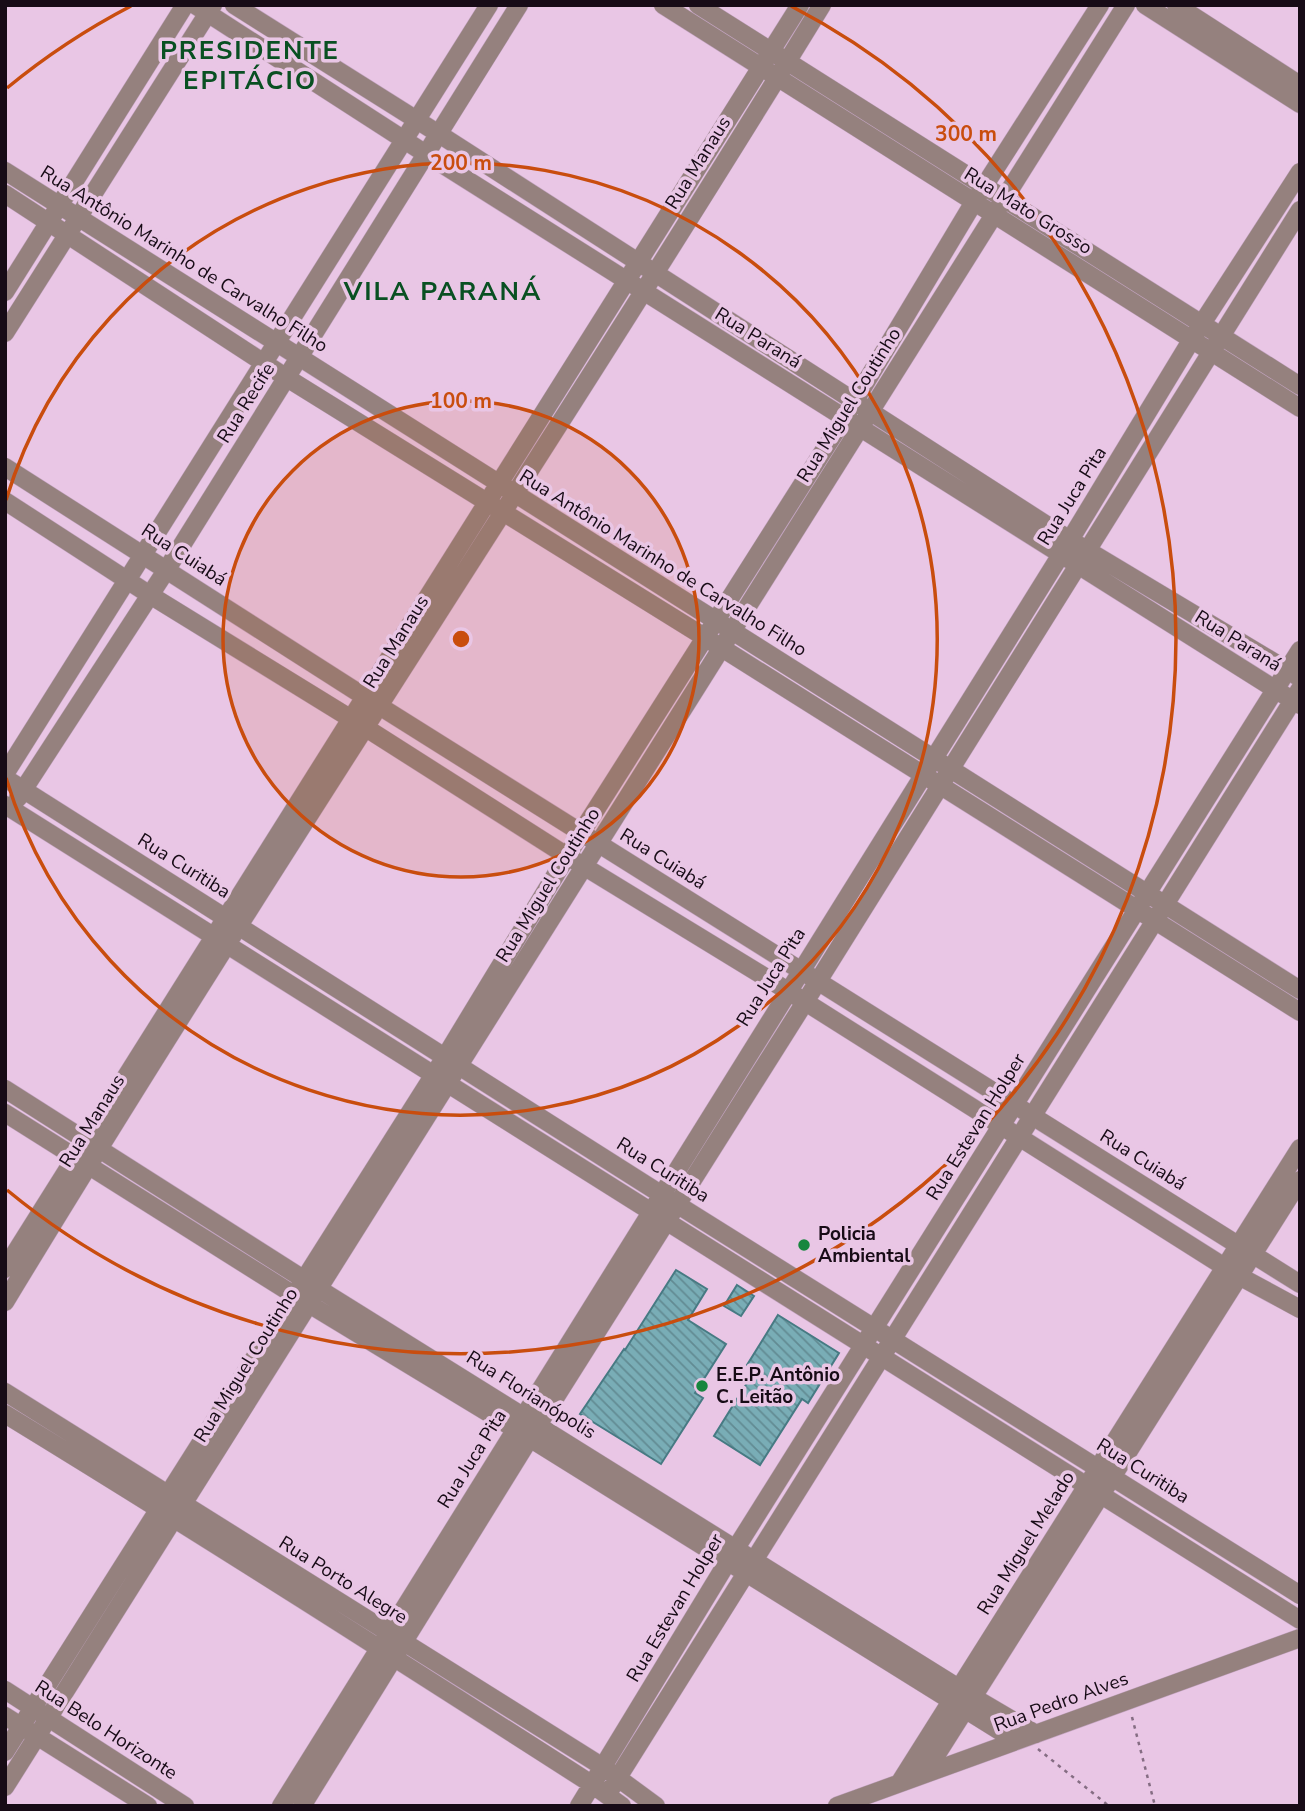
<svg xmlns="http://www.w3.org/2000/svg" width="1305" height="1811" font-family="'Nunito Sans',sans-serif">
	<defs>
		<pattern id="building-back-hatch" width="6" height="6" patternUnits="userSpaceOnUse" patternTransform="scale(1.75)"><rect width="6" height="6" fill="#79adb6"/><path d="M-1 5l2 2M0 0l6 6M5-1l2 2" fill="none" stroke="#628b93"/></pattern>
	</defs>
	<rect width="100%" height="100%" fill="#e9c6e5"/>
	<path fill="url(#building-back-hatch)" stroke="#477a83" stroke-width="2" d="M676,1270L707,1289L688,1320L726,1344L695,1393L703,1398L661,1464L580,1414L624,1349L625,1350Z
		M737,1285L754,1296L741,1316L724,1306Z
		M778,1315L839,1353L808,1403L802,1399L760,1465L714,1436L755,1370L747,1365Z"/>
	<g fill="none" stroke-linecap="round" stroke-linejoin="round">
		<defs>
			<path id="minor" d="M195,5L426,154L1300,705
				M234,5L439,134L1070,540L1297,676
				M663,5L1300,408
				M698,5L1300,386
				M1145,5L1300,104
				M1176,5L1300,85
				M5,171L1300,990
				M5,194L287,378L706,638L1300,1012
				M5,292L185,5
				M5,333L213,5
				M5,467L365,697L1300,1284
				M5,501L150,595L366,728L567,856L788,991L1239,1276L1300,1309
				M5,774L489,5
				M5,778L678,1205L1300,1595
				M18,798L167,569L519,5
				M5,805L1300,1620
				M5,1089L319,1289L973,1697L1036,1734
				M5,1113L294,1295L515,1429L1016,1741
				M5,1269L800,5
				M5,1302C270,865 555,441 822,5
				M5,1392L603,1767L656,1806
				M5,1414C203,1535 398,1660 593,1785L622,1806
				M5,1690L185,1806
				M5,1716L148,1806
				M5,1752L445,1057L581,833L845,417L974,202L1100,5
				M925,1773L1300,1180
				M900,1782L1300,1148
				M5,1787L1126,5
				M607,1795L1300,689
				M281,1806L1070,540L1192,339L1300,172
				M302,1806L538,1425L805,1002L1300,210
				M579,1806L736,1548L1300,650
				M837,1806L1300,1638"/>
		</defs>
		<use href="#minor" stroke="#c3a4c0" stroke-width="19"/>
		<path stroke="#856d83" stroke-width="2.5" stroke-dasharray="3.5 5" stroke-linecap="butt" d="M1132,1717L1155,1806
			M1038,1749L1109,1806"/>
		<use href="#minor" stroke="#95817e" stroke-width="18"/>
	</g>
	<circle cx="461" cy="639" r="238" fill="#c94d0e" fill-opacity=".12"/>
	<g fill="none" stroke="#c94d0e" stroke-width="3.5">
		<circle cx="461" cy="639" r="238"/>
		<path d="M6 500A476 476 0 1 1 6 778"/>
		<path d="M7 88A714 714 0 0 1 131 6M791 6A714 714 0 1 1 7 1190"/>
	</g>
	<g fill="#17863e" stroke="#e9c6e5" stroke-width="2.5">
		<circle cx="804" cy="1245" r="7"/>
		<circle cx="702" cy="1386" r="7"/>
	</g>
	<g text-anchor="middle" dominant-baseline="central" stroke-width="7" stroke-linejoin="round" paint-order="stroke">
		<g font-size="19" fill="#170b16" stroke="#e9c6e5">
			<text transform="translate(698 163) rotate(-58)">Rua Manaus</text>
			<text transform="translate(1028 211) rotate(32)">Rua Mato Grosso</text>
			<text transform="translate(184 259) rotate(32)">Rua Antônio Marinho de Carvalho Filho</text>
			<text transform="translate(758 338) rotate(32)">Rua Paraná</text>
			<text transform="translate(246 403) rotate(-58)">Rua Recife</text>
			<text transform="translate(849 405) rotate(-58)">Rua Miguel Coutinho</text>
			<text transform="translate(1072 496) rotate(-58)">Rua Juca Pita</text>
			<text transform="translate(184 555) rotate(33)">Rua Cuiabá</text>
			<text transform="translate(663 563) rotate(32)">Rua Antônio Marinho de Carvalho Filho</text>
			<text transform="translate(1238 641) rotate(32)">Rua Paraná</text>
			<text transform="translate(396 642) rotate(-58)">Rua Manaus</text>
			<text transform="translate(663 859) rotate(32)">Rua Cuiabá</text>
			<text transform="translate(184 866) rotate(32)">Rua Curitiba</text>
			<text transform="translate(548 885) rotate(-58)">Rua Miguel Coutinho</text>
			<text transform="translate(771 977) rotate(-58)">Rua Juca Pita</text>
			<text transform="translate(92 1121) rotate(-58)">Rua Manaus</text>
			<text transform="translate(976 1127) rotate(-58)">Rua Estevan Holper</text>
			<text transform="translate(1143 1160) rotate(32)">Rua Cuiabá</text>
			<text transform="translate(663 1170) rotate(32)">Rua Curitiba</text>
			<text transform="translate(246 1365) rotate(-58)">Rua Miguel Coutinho</text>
			<text transform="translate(531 1395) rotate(32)">Rua Florianópolis</text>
			<text transform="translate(472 1459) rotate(-58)">Rua Juca Pita</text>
			<text transform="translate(1143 1471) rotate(32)">Rua Curitiba</text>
			<text transform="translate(1026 1543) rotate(-58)">Rua Miguel Melado</text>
			<text transform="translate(343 1580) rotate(32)">Rua Porto Alegre</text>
			<text transform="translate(675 1608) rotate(-59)">Rua Estevan Holper</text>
			<text transform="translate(1061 1702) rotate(-20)">Rua Pedro Alves</text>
			<text transform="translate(106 1730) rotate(33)">Rua Belo Horizonte</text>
		</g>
		<g font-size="19" font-weight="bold" fill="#170b16" stroke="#e9c6e5" text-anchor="start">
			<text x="818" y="1234">Policia<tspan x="818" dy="22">Ambiental</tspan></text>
			<text x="716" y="1375">E.E.P. Antônio<tspan x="716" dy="22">C. Leitão</tspan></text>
		</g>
		<g font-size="26" font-weight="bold" letter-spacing="2" fill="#095022" stroke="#e9c6e5">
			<text x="250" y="50">PRESIDENTE<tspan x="250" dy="30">EPITÁCIO</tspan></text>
			<text x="443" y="291">VILA PARANÁ</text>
		</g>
	</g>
	<circle cx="461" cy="639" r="10" fill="#c94d0e" stroke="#e9c6e5" stroke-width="3.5"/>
	<g font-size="21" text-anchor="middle" font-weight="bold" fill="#c94d0e" stroke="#e9c6e5" stroke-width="7" stroke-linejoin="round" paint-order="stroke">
		<text x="966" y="141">300 m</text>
		<text x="461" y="170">200 m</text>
		<text x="461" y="408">100 m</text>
	</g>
	<rect width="1305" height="1811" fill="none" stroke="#170b16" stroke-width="14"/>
</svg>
